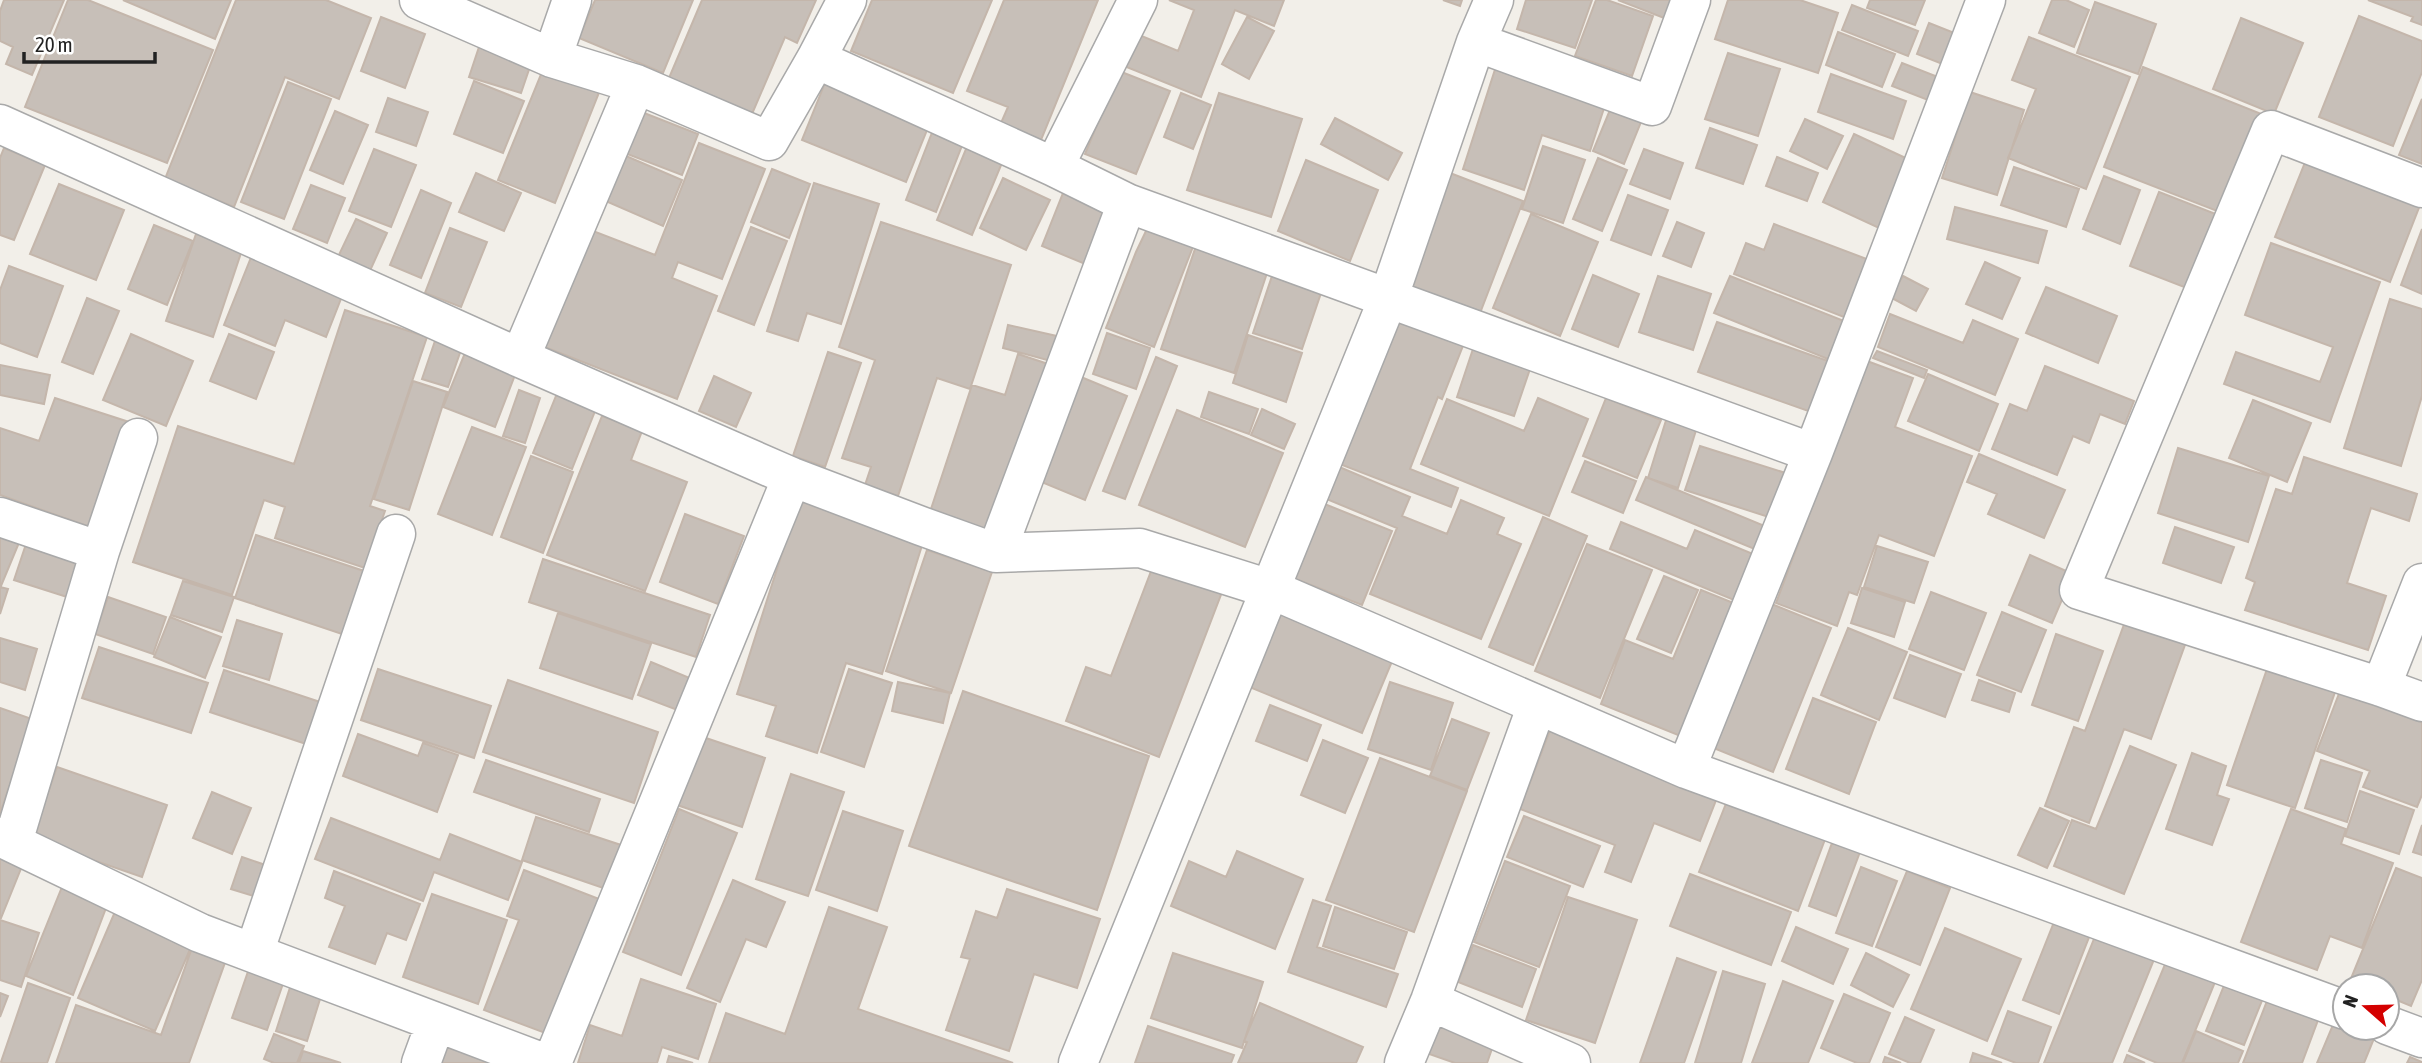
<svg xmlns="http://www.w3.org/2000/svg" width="2422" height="1063" font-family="'Asap Condensed',sans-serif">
	<rect width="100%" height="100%" fill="#f2efe9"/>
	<path fill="#c7bfb8" stroke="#c4b6ab" stroke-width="2" d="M4,0H64L32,75L6,64L13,47L0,41V11Z
		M68,0H88L213,50L167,163L25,107Z
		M123,0H231L215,39Z
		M236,0H326L371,18L339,99L285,77L234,207L165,179Z
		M595,0H693L663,73L579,38Z
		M702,0H816L797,43L785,37L752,114L669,78Z
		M872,0H992L953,93L851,51Z
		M1004,0H1098L1041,140L1001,123L1008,107L967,91Z
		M1169,0H1284L1274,26L1235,10L1201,97L1119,64L1132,32L1178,51L1194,10Z
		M1443,0H1462L1460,6Z
		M1526,0H1592L1575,48L1517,29Z
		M1596,0H1607L1653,16L1632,76L1575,56Z
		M1618,0H1671L1664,18Z
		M1728,0H1800L1838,13L1818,73L1715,39Z
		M1870,0H1925L1915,25L1867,8Z
		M2052,0H2066L2089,10L2074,47L2039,33Z
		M2368,0H2422V25L2411,21L2413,17Z
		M2095,2L2156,24L2138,74L2077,53Z
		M1852,5L1918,31L1908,56L1842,30Z
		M2359,16L2422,41V72L2393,146L2319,117Z
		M381,17L425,34L405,88L361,71Z
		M1247,17L1274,31L1249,79L1222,64Z
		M2241,18L2303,43L2274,114L2213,89Z
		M1929,23L1957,34L1945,65L1917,54Z
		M1838,32L1895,54L1882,87L1826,65Z
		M483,35L535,52L521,93L469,77Z
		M2029,37L2130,77L2086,189L2008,158L2036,89L2012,80Z
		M1728,53L1780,69L1758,136L1705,119Z
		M1499,57L1609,93L1590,151L1542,135L1524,190L1463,169Z
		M546,62L602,85L555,203L498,180Z
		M1902,63L1938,77L1928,100L1892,86Z
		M2143,67L2269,117L2230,216L2104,167Z
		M1119,71L1170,91L1136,174L1085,154Z
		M1831,74L1906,101L1893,139L1818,112Z
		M474,81L524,101L503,153L454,134Z
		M288,82L331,99L284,219L241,202Z
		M825,83L929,125L906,182L802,140Z
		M1970,92L2024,110L1997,195L1942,178Z
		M1181,93L1211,105L1193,149L1164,137Z
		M1219,93L1302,119L1271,217L1187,190Z
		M388,98L428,112L416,146L376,132Z
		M2422,99V164L2399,155Z
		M1612,105L1643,117L1624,164L1593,151Z
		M335,111L368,125L343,184L310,170Z
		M639,111L698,134L682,175L622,152Z
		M1335,118L1402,153L1388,180L1321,144Z
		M1805,119L1843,136L1827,169L1790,151Z
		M1710,128L1757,145L1743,184L1696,168Z
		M933,130L963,143L936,212L906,200Z
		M1854,134L1910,160L1879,228L1823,202Z
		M699,143L765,169L722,279L678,262L672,278L717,296L677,399L542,346L588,229L655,255Z
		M968,144L1004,158L972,235L937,220Z
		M1543,146L1585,160L1563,223L1522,209Z
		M4,148L45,165L14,240L0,235V158Z
		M374,149L416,165L391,227L349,211Z
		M1644,149L1683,163L1670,199L1630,184Z
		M619,153L682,180L663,226L601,199Z
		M1777,157L1818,173L1807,201L1766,186Z
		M1598,158L1627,170L1602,231L1573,219Z
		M1306,160L1378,190L1350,261L1278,231Z
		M2306,160L2420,205L2390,282L2275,237Z
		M2014,167L2079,189L2066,227L2001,205Z
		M772,169L810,184L789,238L751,222Z
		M476,173L521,193L504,231L459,212Z
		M1450,173L1523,201L1477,321L1404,293Z
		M2104,176L2140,190L2120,244L2083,229Z
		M1003,178L1050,200L1026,250L980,228Z
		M814,183L879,204L841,324L807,313L798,341L767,331Z
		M59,184L124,210L96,280L30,254Z
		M311,185L345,198L327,243L293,229Z
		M1065,188L1113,207L1090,266L1042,246Z
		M421,190L451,203L421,278L390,265Z
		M2159,192L2226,218L2197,292L2130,266Z
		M1628,195L1668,210L1651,255L1611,240Z
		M1955,207L2047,231L2038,263L1947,239Z
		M1531,214L1598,242L1560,336L1493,308Z
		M356,219L387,233L369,273L337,259Z
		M881,222L1011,265L970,389L937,378L898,496L865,485L871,467L842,458L875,360L839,347Z
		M1677,222L1704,233L1691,267L1663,256Z
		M1774,224L1872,261L1849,319L1734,274L1746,243L1764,250Z
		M154,225L193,241L167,305L128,289Z
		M751,227L787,241L754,325L718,311Z
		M450,228L487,242L461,307L425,293Z
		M1147,229L1196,239L1154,347L1106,328L1136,252Z
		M2422,229V294L2401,285Z
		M196,234L242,250L213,337L166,321Z
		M1197,243L1269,267L1234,373L1161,349Z
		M2271,243L2380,282L2330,422L2224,384L2236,352L2320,382L2333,347L2245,315Z
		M252,255L344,291L326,337L285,320L275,346L224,325Z
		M1985,262L2020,278L2002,319L1966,304Z
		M9,266L63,286L37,357L0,343V290Z
		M1273,273L1322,290L1302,349L1253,333Z
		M1593,275L1639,294L1618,347L1572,329Z
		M1658,276L1711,294L1693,350L1639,332Z
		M1730,276L1844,321L1828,359L1714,313Z
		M1903,276L1928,289L1916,311L1890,297Z
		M2046,287L2117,316L2098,363L2026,333Z
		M87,298L119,311L93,374L62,362Z
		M2390,299L2422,309V396L2401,466L2344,448Z
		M345,310L427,337L370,506L385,511L365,568L275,538L285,507L264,500L232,595L133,562L178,426L294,464Z
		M1396,312L1466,338L1442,399L1438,397L1410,469L1458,488L1451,507L1337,463Z
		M1890,314L1963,343L1973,320L2018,339L1995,395L1878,347Z
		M1717,322L1831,362L1814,413L1698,372Z
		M1008,325L1057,336L1051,361L1003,348Z
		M1107,333L1150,348L1136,389L1093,374Z
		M131,334L193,361L166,426L103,400Z
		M229,334L274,352L256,399L210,381Z
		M1248,335L1302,353L1286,402L1233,383Z
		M436,338L462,347L448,387L422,379Z
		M1476,340L1533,360L1514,416L1457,397Z
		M467,348L518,367L495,427L443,407Z
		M1877,351L1927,370L1924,378L1873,358Z
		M828,352L861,363L825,467L793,456Z
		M1018,354L1051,365L993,533L930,512L972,385L1005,395Z
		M1156,357L1177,366L1125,499L1103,491Z
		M1867,361L1913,378L1895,427L1972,456L1934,556L1879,535L1857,595L1849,592L1837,626L1776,603Z
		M0,365L50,375L44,404L0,395Z
		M2045,366L2134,401L2125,424L2100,414L2089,443L2073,436L2057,475L1992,449L2010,404L2027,411Z
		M1069,372L1127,396L1085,500L1027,476Z
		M1928,374L1998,404L1979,451L1908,421Z
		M714,376L751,393L736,427L699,411Z
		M413,381L447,392L409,510L374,499Z
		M560,386L599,401L572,469L533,453Z
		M519,390L540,398L525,443L503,436Z
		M1209,392L1258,409L1249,434L1201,417Z
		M55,398L129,422L90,527L0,495V428L39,441Z
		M1538,398L1588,419L1549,516L1421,464L1447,399L1524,431Z
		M1606,398L1661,420L1637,478L1583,456Z
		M2253,400L2311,423L2287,482L2229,458Z
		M1262,409L1295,424L1284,449L1251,435Z
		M1177,410L1283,453L1245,547L1139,505Z
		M1668,414L1698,424L1678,488L1648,478Z
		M602,416L642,431L631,460L687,482L645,591L547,555Z
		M472,427L526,447L492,535L438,514Z
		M1700,446L1792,475L1778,520L1685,490Z
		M2178,448L2269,476L2248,542L2158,513Z
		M1979,454L2065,490L2044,538L1988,514L1997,494L1967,482Z
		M531,456L573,472L543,553L501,537Z
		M2304,457L2417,494L2409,521L2371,508L2347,583L2386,596L2368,650L2245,610L2255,582L2246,578L2276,489L2292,494Z
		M1585,461L1636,481L1623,513L1572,492Z
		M1337,466L1410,497L1402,516L1447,534L1461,500L1504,518L1497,534L1521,544L1481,639L1370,594L1397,528L1324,498Z
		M1646,477L1767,527L1757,550L1636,500Z
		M799,500L924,539L882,674L846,663L817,753L766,736L776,706L737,694Z
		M1322,503L1392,531L1362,605L1293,578Z
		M685,514L744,536L718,604L660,582Z
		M1543,517L1587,536L1533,665L1489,647Z
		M1621,522L1687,549L1695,530L1753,554L1734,600L1610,549Z
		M2175,527L2234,547L2221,583L2163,563Z
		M0,530L23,533L1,586H0Z
		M29,535L82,552L67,597L14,580Z
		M256,535L367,572L345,635L235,598Z
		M1587,544L1652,570L1600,698L1535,671Z
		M1877,546L1928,562L1914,603L1864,587Z
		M927,550L992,572L951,693L886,671Z
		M2030,555L2073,574L2052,623L2009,605Z
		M543,559L710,615L696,657L529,602Z
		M1153,566L1222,592L1159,757L1066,721L1086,667L1111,676Z
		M1664,576L1698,590L1671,653L1637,639Z
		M183,581L234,597L222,632L171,615Z
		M0,587L8,589L0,614Z
		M1862,588L1905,602L1894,637L1851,623Z
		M1701,590L1736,604L1683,737L1601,704L1625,640L1673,659Z
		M1931,592L1986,613L1964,670L1909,649Z
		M108,597L166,617L153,654L95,634Z
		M1764,601L1831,628L1773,772L1706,745Z
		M1278,612L1393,659L1362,733L1247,686Z
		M2002,612L2046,630L2021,692L1977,675Z
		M558,613L651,644L632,699L540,668Z
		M170,617L221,637L205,678L154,657Z
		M2126,619L2186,642L2151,739L2124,729L2089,823L2045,806L2074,727L2085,731Z
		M237,620L282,634L269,680L223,666Z
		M1848,628L1907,652L1879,720L1821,695Z
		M2056,634L2103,651L2078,721L2032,705Z
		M0,638L37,649L25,690L0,682Z
		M99,647L208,683L191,733L82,698Z
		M1910,655L1961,674L1945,717L1894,698Z
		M651,662L692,679L680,711L638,695Z
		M378,669L491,706L474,758L361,720Z
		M849,669L892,683L864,767L821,752Z
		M2267,669L2335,692L2295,808L2227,785Z
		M224,670L329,705L315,747L210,712Z
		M508,680L658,732L634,803L483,752Z
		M1979,680L2015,693L2009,712L1972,700Z
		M898,682L950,693L943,723L892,711Z
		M1390,682L1453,703L1431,770L1368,749Z
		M963,691L1149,756L1097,910L909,846Z
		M2340,691L2422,722V795L2417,807L2363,787L2370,771L2317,751Z
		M1813,698L1876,722L1849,794L1786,769Z
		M1270,705L1321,725L1307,761L1256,741Z
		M0,708L32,719L0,814Z
		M1452,719L1489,733L1467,790L1430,776Z
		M1552,725L1720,790L1700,841L1654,823L1631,882L1605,872L1615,845L1520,809Z
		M358,734L418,756L423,743L458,755L437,812L343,776Z
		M700,736L765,758L742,827L677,805Z
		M1323,740L1368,758L1345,813L1301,795Z
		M2130,746L2176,765L2124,894L2054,866L2072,820L2096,829Z
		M2192,753L2226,766L2217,795L2229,799L2212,845L2166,829Z
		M1380,758L1467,791L1414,932L1326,900Z
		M486,760L600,799L589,832L474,792Z
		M2321,760L2362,773L2347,822L2305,808Z
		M57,767L167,805L142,877L32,839Z
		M791,774L844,792L808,896L756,879Z
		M2360,791L2414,810L2399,854L2345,836Z
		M212,792L251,808L232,854L193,838Z
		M1729,796L1827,834L1798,911L1699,872Z
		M2040,808L2069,821L2047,868L2018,855Z
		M679,809L737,833L681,975L623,952Z
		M2291,809L2346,829L2341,844L2393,863L2362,948L2330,936L2317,970L2241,942Z
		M843,811L903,831L877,911L816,890Z
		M1524,816L1600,846L1583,887L1507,857Z
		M536,817L627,847L612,891L522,860Z
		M331,818L440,860L450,834L522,862L508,900L434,872L423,901L315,859Z
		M2422,825V855L2413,852Z
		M1832,843L1860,852L1836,916L1809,906Z
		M1237,851L1303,879L1275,949L1171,906L1189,861L1226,877Z
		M0,852L24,861L1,918H0Z
		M242,857L280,870L270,901L231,889Z
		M1505,861L1570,886L1539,967L1474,942Z
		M1861,867L1897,881L1872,946L1836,933Z
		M2396,868L2422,878V980L2411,1006L2387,996V986H2363L2350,981Z
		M524,870L607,902L556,1037L484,1010L519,920L507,916Z
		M334,871L420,904L406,940L387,933L375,964L329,947L345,906L325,898Z
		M1907,871L1950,888L1920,965L1876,947Z
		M1690,874L1791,912L1771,965L1670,926Z
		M733,880L785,902L766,947L746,939L720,1002L687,988Z
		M64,882L109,900L73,995L26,976Z
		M1007,889L1100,919L1077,988L1034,974L1009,1051L946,1030L970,959L961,957L976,911L997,918Z
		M432,894L507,920L478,1004L403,977Z
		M1568,897L1637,920L1595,1043L1526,1020Z
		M1313,900L1331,906L1317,947L1398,974L1386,1007L1288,972Z
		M117,907L194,940L155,1031L78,998Z
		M829,907L887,927L858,1009L1013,1063H709L726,1013L785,1034Z
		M1335,907L1407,932L1394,969L1323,946Z
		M2058,912L2093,927L2059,1014L2023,1000Z
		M0,920L39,933L21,987L0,980Z
		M1796,927L1848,949L1833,984L1782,961Z
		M1945,928L2021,959L1987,1041L1911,1009Z
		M2098,929L2157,952L2112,1063H2044Z
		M193,945L227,957L189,1063H56L76,1005L161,1035Z
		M1473,945L1536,969L1522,1007L1458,982Z
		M1173,953L1263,982L1242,1048L1151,1018Z
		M1866,953L1909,975L1893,1007L1851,985Z
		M253,957L288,969L267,1030L232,1018Z
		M1677,958L1716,972L1684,1063H1640Z
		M2166,962L2215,982L2182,1063H2157L2129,1051Z
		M1723,971L1765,984L1741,1063H1695Z
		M295,972L325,983L307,1041L276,1031Z
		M641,979L716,1004L698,1059L662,1047L657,1063H578L590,1025L622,1036Z
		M1783,981L1833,1001L1808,1063H1752Z
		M28,983L70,998L47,1063H3L1,1062Z
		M2225,983L2263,998L2244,1045L2206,1031Z
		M0,993L8,996L0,1017Z
		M1844,994L1890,1013L1869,1063H1857L1821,1048Z
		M2267,1001L2318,1020L2302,1063H2243Z
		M1260,1003L1363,1047L1356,1063H1238L1247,1042L1244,1041Z
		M2008,1011L2051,1027L2038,1063H2016L1992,1054Z
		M1905,1017L1934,1030L1920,1063H1910L1889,1054Z
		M2335,1020L2345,1028H2355L2375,1036L2364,1063H2317Z
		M1441,1021L1495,1040L1487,1063H1455L1429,1054Z
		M1148,1026L1234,1055L1231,1063H1135Z
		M2196,1031L2243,1051L2238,1063H2183Z
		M274,1034L304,1046L297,1063H274L264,1059Z
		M448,1037L525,1063H439Z
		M303,1051L341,1063H299Z
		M1973,1053L2002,1063H1970Z
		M2127,1055L2145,1063H2124Z
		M669,1056L693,1063H667Z
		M1885,1057L1901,1063H1883Z
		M2410,1057L2422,1062V1063H2407Z"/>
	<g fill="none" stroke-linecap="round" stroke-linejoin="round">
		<defs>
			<path id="street" d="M419,0L552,58L636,84L769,141L816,59L847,0
				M1476,42L1652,106L1691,0
				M552,58L572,0
				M816,59L1054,167L1138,0
				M0,124L520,358L792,477L921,526L996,553L1140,548L1270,589L1686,769L2345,1010
				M1054,167L1127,203L1813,453
				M2422,188L2271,130L2079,590L2381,687L2422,702
				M520,358L636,84
				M0,517L100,551
				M996,553L1127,203
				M2381,687L2422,583
				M1686,769L1813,453L1986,0
				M0,837L200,933L436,1022L421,1063
				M13,842L100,551L138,438
				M254,953L396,534
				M1430,1001L1571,1063
				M436,1022L544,1063
				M2387,1025L2422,1038
				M552,1063L792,477
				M1078,1063L1388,299L1476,42L1494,0
				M1404,1063L1430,1001L1537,705"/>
		</defs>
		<use href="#street" stroke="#a9a9a9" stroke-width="41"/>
		<use href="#street" stroke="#fff" stroke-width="38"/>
	</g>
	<g transform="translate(2366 1007) rotate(290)"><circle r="33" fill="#ffffff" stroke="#a7a7a7" stroke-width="2"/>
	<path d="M0-5L12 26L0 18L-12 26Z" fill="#d40000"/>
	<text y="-10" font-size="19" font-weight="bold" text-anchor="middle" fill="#222222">N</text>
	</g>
	<path d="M24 52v10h131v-10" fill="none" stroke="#222222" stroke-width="3.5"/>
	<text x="35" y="52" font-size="21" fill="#222222" stroke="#ffffff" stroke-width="5" paint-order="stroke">20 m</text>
</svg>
